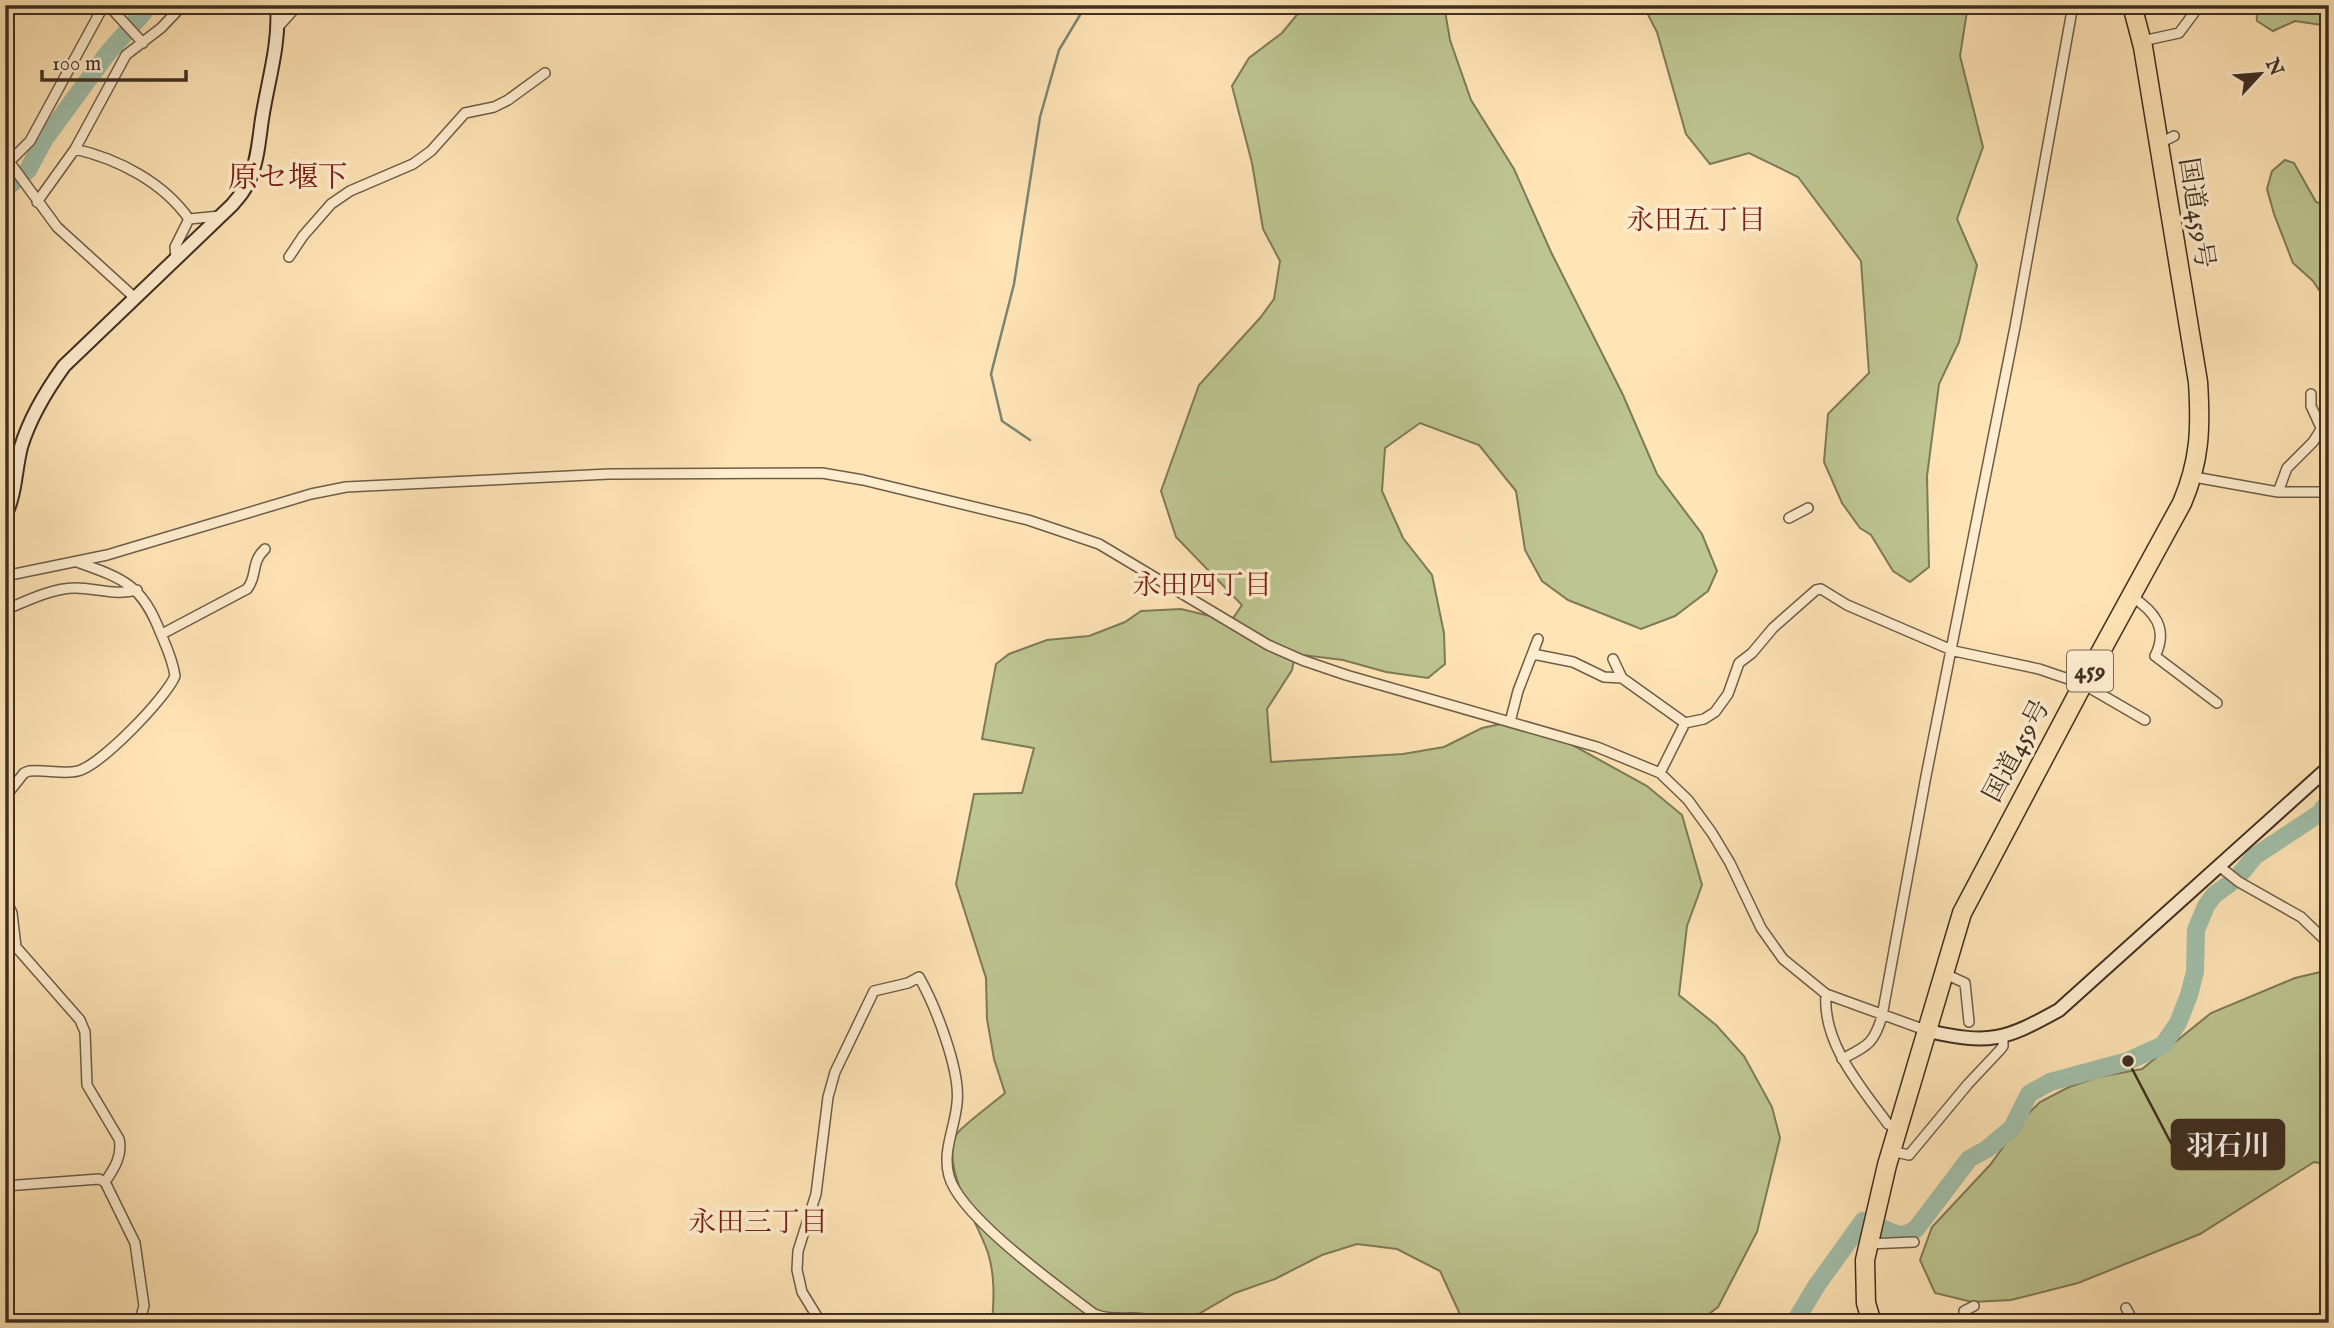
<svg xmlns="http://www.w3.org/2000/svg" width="2334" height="1328" font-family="'IM FELL English','Noto Serif JP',serif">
	<rect width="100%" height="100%" fill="#ffe4b5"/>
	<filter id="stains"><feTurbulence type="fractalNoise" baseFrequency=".00286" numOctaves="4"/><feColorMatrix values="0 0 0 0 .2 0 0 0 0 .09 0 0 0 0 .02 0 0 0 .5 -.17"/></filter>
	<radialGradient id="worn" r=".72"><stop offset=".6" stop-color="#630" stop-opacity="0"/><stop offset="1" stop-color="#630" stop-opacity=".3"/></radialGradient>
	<path fill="#bdc590" stroke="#7e7a59" stroke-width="2" d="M1305,5H1444L1450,40L1471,100L1514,169L1551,252L1623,395L1657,474L1702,534L1717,571L1708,591L1675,616L1641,629L1568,600L1542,581L1525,550L1516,491L1479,445L1420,423L1385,448L1382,491L1403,538L1432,575L1444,633L1445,664L1428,678L1386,672L1343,660L1295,654L1292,670L1267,709L1271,762L1403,754L1444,747L1482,728L1510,722L1567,742L1647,786L1682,815L1702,885L1687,926L1679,995L1716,1025L1744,1056L1772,1107L1780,1138L1757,1232L1718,1307L1697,1323H1464L1440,1271L1397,1249L1357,1244L1322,1255L1275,1279L1235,1293L1183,1323H992C994,1299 995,1275 988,1253C977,1220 941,1169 956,1135C959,1128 996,1101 1005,1093L994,1059L987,1019L986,978L956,884L974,794L1022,793L1034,748L982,739L996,664L1009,654L1047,640L1089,636L1125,622L1141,611L1181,609L1231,621L1242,605L1176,537L1161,491L1199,385L1260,318L1274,299L1280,261L1263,229L1252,163L1232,86L1249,58L1282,33Z
		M1643,5H1968L1960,56L1983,147L1957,219L1977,265L1959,342L1939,384L1927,476L1929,567L1910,582L1893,571L1871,535L1860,528L1842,503L1824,462L1828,414L1869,373L1861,261L1798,177L1749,153L1710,164L1686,134L1657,32Z
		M2256,5H2329V34L2322,25L2295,21L2273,31L2257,21Z
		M2285,160L2294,163L2316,202L2329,207V305L2313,281L2293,263L2274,214L2267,189L2272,171Z
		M2329,970V1165L2314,1162L2200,1234L2078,1283L2011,1300L1972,1302L1935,1293L1920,1260L1932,1227L1990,1165L2024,1118L2040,1102L2069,1087L2098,1077L2142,1069L2211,1013L2295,978Z"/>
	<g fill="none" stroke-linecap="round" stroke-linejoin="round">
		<path stroke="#7a8574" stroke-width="2.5" d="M1030,440L1002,421L991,374L1014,284L1040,117L1059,50L1086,5"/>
		<path stroke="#a1bfaa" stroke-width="18" d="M5,189L28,170L44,140L107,54L150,5
			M1884,1229C1897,1235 1903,1238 1916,1229L1969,1159L1987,1149L2012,1128L2029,1094L2050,1082L2128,1061L2163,1045L2178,1023L2189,995L2195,972L2196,930L2206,906L2214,895L2236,879L2255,856L2320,813L2329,801
			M1794,1323L1817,1285L1863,1221"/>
		<defs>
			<path id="street" d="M108,5L143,43
				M279,26L298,5
				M2142,41L2179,33L2194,13
				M2158,144L2174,136
				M75,149C118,159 163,182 189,219
				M5,156L57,227L134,297
				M6,165L30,141L104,5
				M37,202L75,149L126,55L161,28L183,5
				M289,257L303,236L331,204L350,191L413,164L431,151L465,113L494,107L508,100L545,73
				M176,259L175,247L189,219L220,216
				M2328,333L2329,334
				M2311,394V406L2322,430
				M2194,477L2278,492H2329
				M2278,492L2287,468L2313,442L2329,417
				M1789,518L1808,508
				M5,576L107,555L311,494L346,487L609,474L822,473L863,480L1028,520L1099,544L1268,645L1302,660L1346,675L1597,747L1660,773L1688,800L1712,833L1730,863L1761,928L1783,959L1826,994L1928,1031
				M2131,596C2154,611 2169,628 2155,656L2217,703
				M5,610C26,601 52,588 75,588C96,588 116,596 137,590
				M162,634L247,589C258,576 250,563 265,549
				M1533,654L1573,662L1604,677L1622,678L1685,723
				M1613,659L1622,678
				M1510,722L1518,691L1538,639
				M1660,773L1685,723L1704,719L1715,712L1728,694L1739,663L1752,653L1773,628L1816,590L1821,589L1847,605L1954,651L2039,669L2083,684L2145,720
				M5,797L24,773L29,771C45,769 63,775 78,771C101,765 166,698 175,676C173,661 167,648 161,634C142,585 125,579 77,562
				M2219,866L2239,882L2301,917L2329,944
				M5,899L12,913L16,947L80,1020L85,1032L87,1085L119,1139C123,1155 114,1169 105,1182
				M1943,973L1965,983L1969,1022
				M1826,994C1822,1043 1861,1087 1888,1124L1898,1128
				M1842,1059C1867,1046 1874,1044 1882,1016L1926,776L2015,327L2073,5
				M1891,1151L1909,1155L1968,1084L2000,1050L2003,1046V1036
				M5,1186L99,1179L105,1182L135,1243L144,1306L139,1323
				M1868,1244L1914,1242
				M2126,1308L2134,1323
				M821,1323L802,1292L797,1270L798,1251L816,1194L828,1097L835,1072L874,991L908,983L919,977C935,1005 961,1071 957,1103C955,1128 942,1151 949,1176C960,1217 1059,1287 1094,1314C1115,1323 1138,1313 1159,1323
				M1964,1323V1311L1974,1306"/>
			<path id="secondary" d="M5,516C16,493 15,471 21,447C30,417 46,391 64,366L232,205C239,197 246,189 250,178C258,159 259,139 262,119C268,80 280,45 277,5
				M1928,1031C1990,1045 2005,1040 2059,1010L2329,767"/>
			<path id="highway" d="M1872,1323L1866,1303L1865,1260L1887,1165L1962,913L2083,684L2182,503C2200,461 2201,428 2198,382L2143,47L2132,5"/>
		</defs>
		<use href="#street" stroke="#6f5c47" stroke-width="12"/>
		<use href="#secondary" stroke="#3f2f22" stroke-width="16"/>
		<use href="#highway" stroke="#3f2f22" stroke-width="21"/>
		<use href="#street" stroke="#ffedcf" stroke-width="9"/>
		<use href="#secondary" stroke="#ffedcf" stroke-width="12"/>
		<use href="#highway" stroke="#ffe4b5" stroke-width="18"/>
	</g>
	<g text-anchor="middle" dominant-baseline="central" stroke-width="7" stroke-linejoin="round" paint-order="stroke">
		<rect fill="#ffedcf" stroke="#796856" stroke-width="2" x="2067" y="650.5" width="46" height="41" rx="5"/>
		<g font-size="24" font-weight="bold" fill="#3f2f22">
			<text x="2090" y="671">459</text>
		</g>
		<g font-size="26" fill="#3f2f22" stroke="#ffedcf">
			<text transform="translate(2196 213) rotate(81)">国道459号</text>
			<text transform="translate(2017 751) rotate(-62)">国道459号</text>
		</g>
		<g font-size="28" fill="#7a1f14" stroke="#ffedcf">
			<text x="1696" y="221">永田五丁目</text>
			<text x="1202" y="586">永田四丁目</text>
			<text x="758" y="1223">永田三丁目</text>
		</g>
		<g font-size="30" fill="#7a1f14" stroke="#ffedcf">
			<text x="288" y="179">原セ堰下</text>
		</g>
	</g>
	<path fill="none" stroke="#3f2f22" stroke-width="2.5" d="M2128 1061L2172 1145"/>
	<circle fill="#3f2f22" stroke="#ffedcf" stroke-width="2.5" cx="2128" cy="1061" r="7"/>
	<rect fill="#3f2f22" stroke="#3f2f22" stroke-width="2.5" x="2172" y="1120" width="112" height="49" rx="7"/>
	<g font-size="28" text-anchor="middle" font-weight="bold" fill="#fff">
		<text x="2228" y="1155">羽石川</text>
	</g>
	<rect width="2334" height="1328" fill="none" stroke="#ffe4b5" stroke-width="28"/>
	<rect x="7" y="7" width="2320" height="1314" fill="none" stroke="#3f2f22" stroke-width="3.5"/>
	<rect x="14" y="14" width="2306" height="1300" fill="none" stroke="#3f2f22" stroke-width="2"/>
	<g transform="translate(2260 74) rotate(64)" stroke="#ffedcf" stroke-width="5" paint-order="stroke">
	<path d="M0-5L12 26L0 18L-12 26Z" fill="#3f2f22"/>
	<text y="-10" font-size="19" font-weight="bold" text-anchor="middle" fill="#3f2f22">N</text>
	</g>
	<path d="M42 70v10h144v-10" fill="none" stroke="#3f2f22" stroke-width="3.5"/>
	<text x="52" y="70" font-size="21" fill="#3f2f22" stroke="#ffedcf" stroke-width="5" paint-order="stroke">100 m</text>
	<rect width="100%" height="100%" filter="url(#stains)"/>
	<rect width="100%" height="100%" fill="url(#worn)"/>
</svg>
